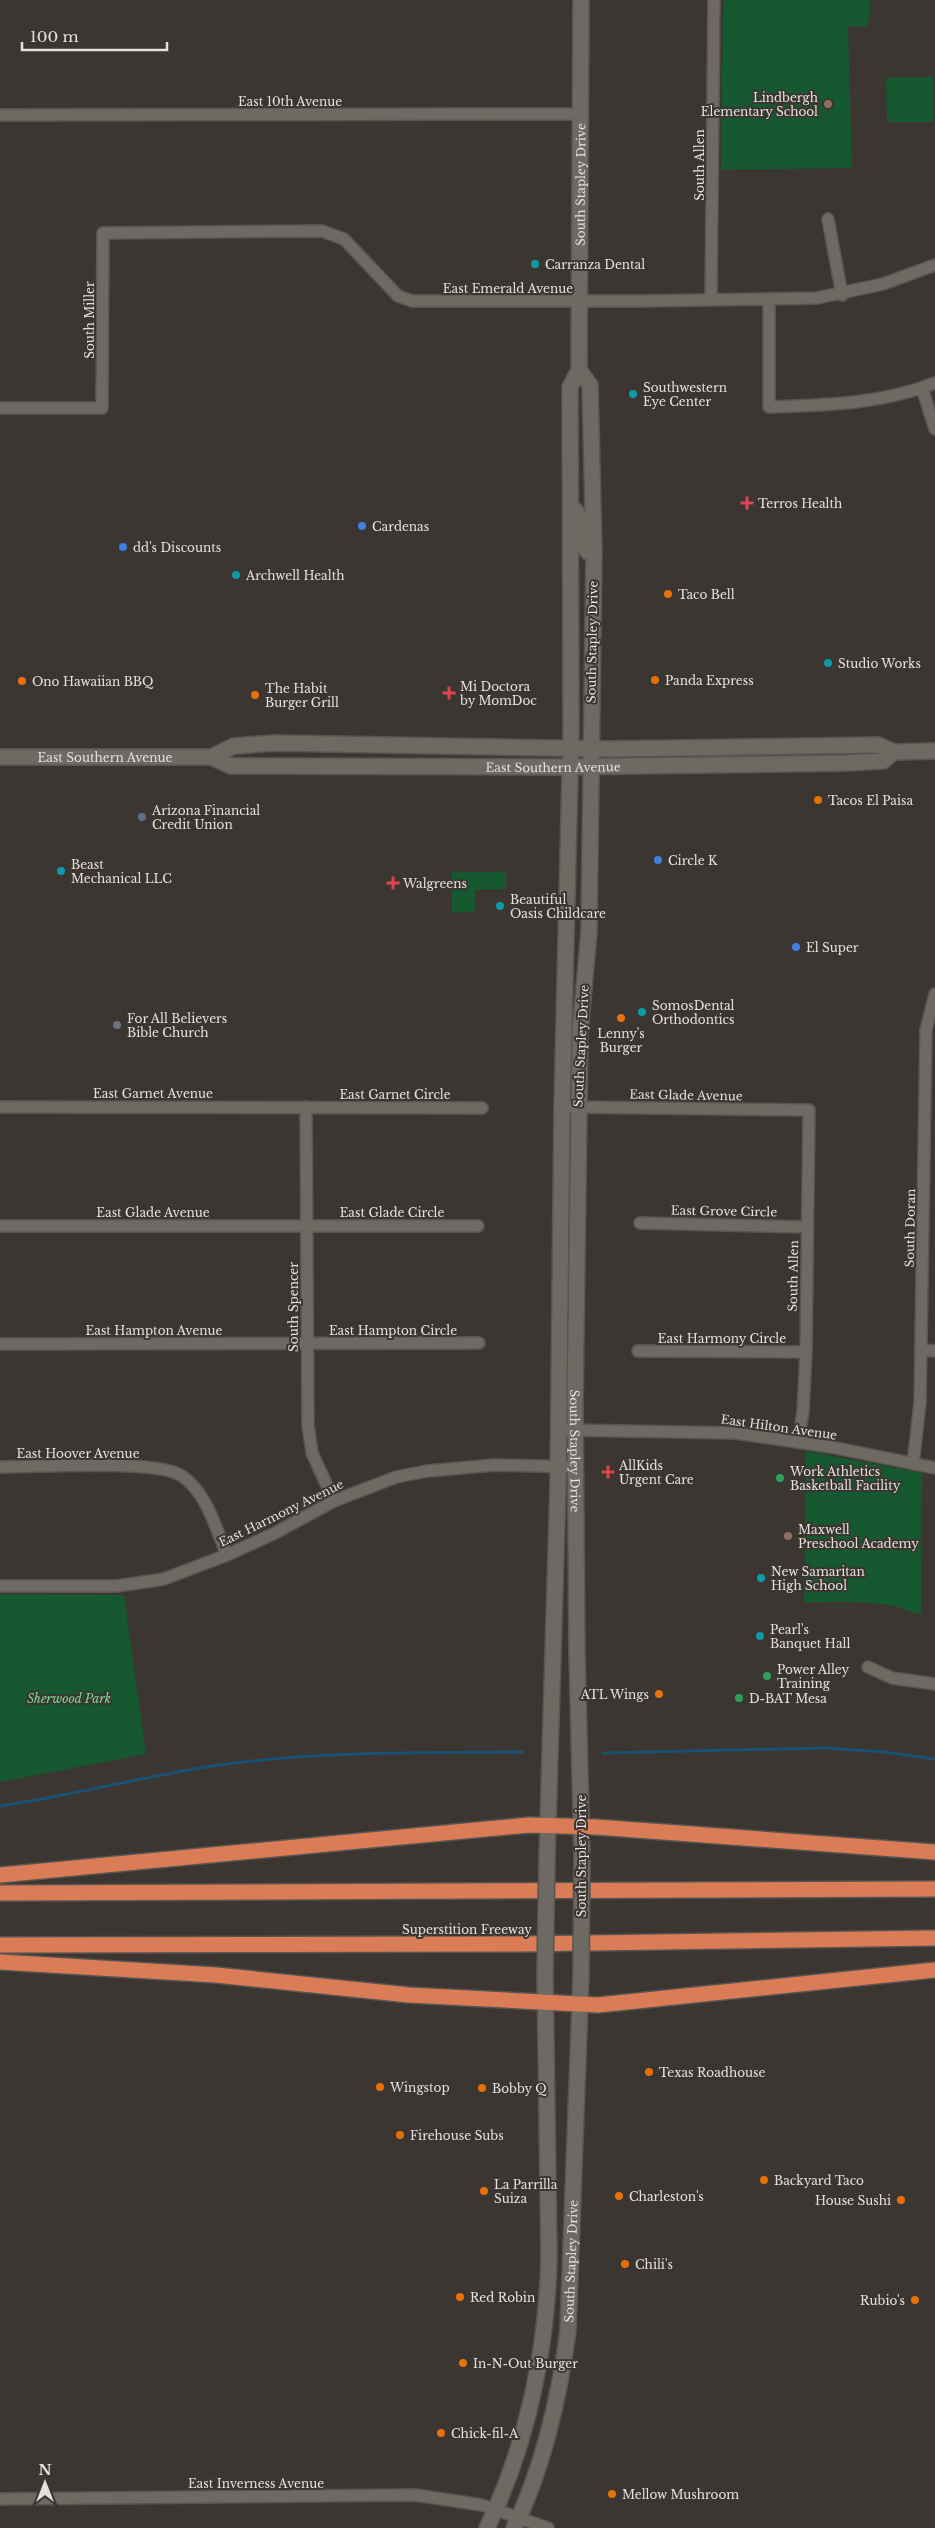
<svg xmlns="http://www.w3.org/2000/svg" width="935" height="2528" font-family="'Libre Baskerville',serif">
	<rect width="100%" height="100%" fill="#3b3631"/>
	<path fill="#16582f" d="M723,0H870L868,26L848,27L852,168L721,170Z
		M933,77L934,122H887L886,78Z
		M452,872H506V889L475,890V911L452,913Z
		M806,1451L922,1473L921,1614C912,1614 907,1609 898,1607C868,1600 834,1602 804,1602Z
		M0,1594L124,1595L146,1754L0,1782Z"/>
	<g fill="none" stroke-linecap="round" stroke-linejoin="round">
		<path stroke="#1a5072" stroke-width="3" d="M603,1753L825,1748L884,1752L935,1759
			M0,1806C76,1795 151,1774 227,1764C325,1751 424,1753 523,1752"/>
		<defs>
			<path id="street" d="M0,115L580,114
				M828,219L842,295
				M711,300L714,0
				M769,300V407C826,405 881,404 935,383
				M922,388L935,429
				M0,408H102L103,233L322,231L344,239L398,296L412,301H640L817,298L883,284L935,265
				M0,1107L482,1108
				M306,1107L308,1425L312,1453L334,1501
				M571,1107L809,1110L806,1352L803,1412L798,1442
				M640,1223L807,1227
				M0,1226H478
				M0,1344L479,1343
				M922,1350L935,1351
				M638,1351L806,1352
				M567,1430L735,1433L831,1447L935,1468
				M913,1464L920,1403L926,1030L935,994
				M0,1467C35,1467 159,1459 182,1476C207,1493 216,1529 227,1555
				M0,1586H117L164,1579L227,1555L275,1533L334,1501L396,1477L427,1471L494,1465L576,1467
				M868,1667L892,1678L935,1684
				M0,2499L415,2495L482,2505L548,2528"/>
			<g id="secondary">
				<path id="s1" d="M579,370L590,385L594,552L589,931L580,1033L575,1405L577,1654L582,1855"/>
				<path d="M575,510L582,521L585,548L588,552H594"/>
				<path id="s2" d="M0,757H211L234,746L275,743L610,749L878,745L894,752L935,751"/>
				<path id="s3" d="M211,757L231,766L555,767L847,763L883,761L894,752"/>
				<path id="s4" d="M547,1857L558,1484L562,1107L571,731L570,387L579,370L581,0"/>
				<path d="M487,2528C527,2445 547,2350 549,2257L545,1975"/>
				<path id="s5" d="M514,2528C544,2466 559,2399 568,2331L581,1975"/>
			</g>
			<path id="highway" d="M0,1875L529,1825L596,1827L935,1852
				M0,1893L935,1889
				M0,1945L519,1944L935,1938
				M0,1962L216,1975L409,1995L598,2005L935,1970"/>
		</defs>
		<use href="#street" stroke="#585450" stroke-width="14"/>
		<use href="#secondary" stroke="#585450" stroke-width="18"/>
		<use href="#highway" stroke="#585450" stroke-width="18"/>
		<use href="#street" stroke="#6d6963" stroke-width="11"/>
		<use href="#secondary" stroke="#6d6963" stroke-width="15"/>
		<use href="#highway" stroke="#da7c56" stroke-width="15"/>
		<defs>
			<path id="secondary-bridge" d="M545,1975L547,1857
				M581,1975L582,1855"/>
		</defs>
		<use href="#secondary-bridge" stroke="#585450" stroke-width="18" stroke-linecap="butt"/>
		<use href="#secondary-bridge" stroke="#6d6963" stroke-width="15"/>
	</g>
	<g fill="#8d6e63" stroke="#3b3631" stroke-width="2">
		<circle cx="828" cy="104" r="5"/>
		<circle cx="788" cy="1536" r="5"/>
	</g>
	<g fill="#0f9aa8" stroke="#3b3631" stroke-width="2">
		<circle cx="535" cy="264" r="5"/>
		<circle cx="633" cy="394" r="5"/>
		<circle cx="236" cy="575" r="5"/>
		<circle cx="828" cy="663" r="5"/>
		<circle cx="61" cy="871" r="5"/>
		<circle cx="500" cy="906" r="5"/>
		<circle cx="642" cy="1012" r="5"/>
		<circle cx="761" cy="1578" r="5"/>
		<circle cx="760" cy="1636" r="5"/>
	</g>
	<g fill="#e0444e" stroke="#3b3631" stroke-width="2">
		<path d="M744.5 495.5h5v5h5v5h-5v5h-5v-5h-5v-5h5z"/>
		<path d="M446.5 685.5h5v5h5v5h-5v5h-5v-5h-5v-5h5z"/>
		<path d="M390.5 875.5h5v5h5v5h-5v5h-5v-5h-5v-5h5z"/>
		<path d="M605.5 1464.5h5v5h5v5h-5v5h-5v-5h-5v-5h5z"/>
	</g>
	<g fill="#3f7fe0" stroke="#3b3631" stroke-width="2">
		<circle cx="362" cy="526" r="5"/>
		<circle cx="123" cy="547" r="5"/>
		<circle cx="658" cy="860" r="5"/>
		<circle cx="796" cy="947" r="5"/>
	</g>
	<g fill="#e8710a" stroke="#3b3631" stroke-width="2">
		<circle cx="668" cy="594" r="5"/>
		<circle cx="655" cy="680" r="5"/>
		<circle cx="22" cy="681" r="5"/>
		<circle cx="255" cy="695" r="5"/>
		<circle cx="818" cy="800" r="5"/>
		<circle cx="621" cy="1018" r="5"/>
		<circle cx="659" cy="1694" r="5"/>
		<circle cx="649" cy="2072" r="5"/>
		<circle cx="380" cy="2087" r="5"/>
		<circle cx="482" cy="2088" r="5"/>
		<circle cx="400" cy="2135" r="5"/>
		<circle cx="764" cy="2180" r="5"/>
		<circle cx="484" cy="2191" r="5"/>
		<circle cx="619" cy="2196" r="5"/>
		<circle cx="901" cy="2200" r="5"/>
		<circle cx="625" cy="2264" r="5"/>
		<circle cx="460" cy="2297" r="5"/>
		<circle cx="915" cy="2300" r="5"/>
		<circle cx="463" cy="2363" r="5"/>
		<circle cx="441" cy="2433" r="5"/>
		<circle cx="612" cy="2494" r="5"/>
	</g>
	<circle fill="#5c6f8a" stroke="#3b3631" stroke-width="2" cx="142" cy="817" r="5"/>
	<circle fill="#6b7280" stroke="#3b3631" stroke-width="2" cx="117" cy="1025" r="5"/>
	<g fill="#2e9e5b" stroke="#3b3631" stroke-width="2">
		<circle cx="780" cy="1478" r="5"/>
		<circle cx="767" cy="1676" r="5"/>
		<circle cx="739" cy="1698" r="5"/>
	</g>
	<g text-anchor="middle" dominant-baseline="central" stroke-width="4" stroke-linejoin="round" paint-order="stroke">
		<g font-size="12" fill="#e3e0dd" stroke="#3b3631" text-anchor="start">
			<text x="818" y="97" text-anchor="end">Lindbergh<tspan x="818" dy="14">Elementary School</tspan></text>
			<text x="545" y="264">Carranza Dental</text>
			<text x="643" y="387">Southwestern<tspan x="643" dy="14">Eye Center</tspan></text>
			<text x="758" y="503">Terros Health</text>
			<text x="372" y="526">Cardenas</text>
			<text x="133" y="547">dd's Discounts</text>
			<text x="246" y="575">Archwell Health</text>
			<text x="678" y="594">Taco Bell</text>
			<text x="838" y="663">Studio Works</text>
			<text x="665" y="680">Panda Express</text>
			<text x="32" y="681">Ono Hawaiian BBQ</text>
			<text x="460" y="686">Mi Doctora<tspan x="460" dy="14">by MomDoc</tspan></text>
			<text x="265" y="688">The Habit<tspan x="265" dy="14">Burger Grill</tspan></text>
			<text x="828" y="800">Tacos El Paisa</text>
			<text x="152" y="810">Arizona Financial<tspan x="152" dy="14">Credit Union</tspan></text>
			<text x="668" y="860">Circle K</text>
			<text x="71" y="864">Beast<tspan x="71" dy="14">Mechanical LLC</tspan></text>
			<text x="403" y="883">Walgreens</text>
			<text x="510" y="899">Beautiful<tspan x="510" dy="14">Oasis Childcare</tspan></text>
			<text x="806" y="947">El Super</text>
			<text x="652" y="1005">SomosDental<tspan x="652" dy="14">Orthodontics</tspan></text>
			<text x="127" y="1018">For All Believers<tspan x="127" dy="14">Bible Church</tspan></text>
			<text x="621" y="1033" text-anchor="middle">Lenny's<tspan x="621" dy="14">Burger</tspan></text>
			<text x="619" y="1465">AllKids<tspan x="619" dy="14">Urgent Care</tspan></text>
			<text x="790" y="1471">Work Athletics<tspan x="790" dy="14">Basketball Facility</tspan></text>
			<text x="798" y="1529">Maxwell<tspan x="798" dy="14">Preschool Academy</tspan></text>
			<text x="771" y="1571">New Samaritan<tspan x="771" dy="14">High School</tspan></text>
			<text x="770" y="1629">Pearl's<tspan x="770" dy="14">Banquet Hall</tspan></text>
			<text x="777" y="1669">Power Alley<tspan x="777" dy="14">Training</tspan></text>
			<text x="649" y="1694" text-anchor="end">ATL Wings</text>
			<text x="749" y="1698">D-BAT Mesa</text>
			<text x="659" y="2072">Texas Roadhouse</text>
			<text x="390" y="2087">Wingstop</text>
			<text x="492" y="2088">Bobby Q</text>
			<text x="410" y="2135">Firehouse Subs</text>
			<text x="774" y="2180">Backyard Taco</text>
			<text x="494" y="2184">La Parrilla<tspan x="494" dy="14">Suiza</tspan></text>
			<text x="629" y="2196">Charleston's</text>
			<text x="891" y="2200" text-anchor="end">House Sushi</text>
			<text x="635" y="2264">Chili's</text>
			<text x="470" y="2297">Red Robin</text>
			<text x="905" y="2300" text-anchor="end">Rubio's</text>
			<text x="473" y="2363">In-N-Out Burger</text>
			<text x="451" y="2433">Chick-fil-A</text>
			<text x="622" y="2494">Mellow Mushroom</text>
		</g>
		<g font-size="12" fill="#e3e0dd" stroke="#3b3631">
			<text x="290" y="101">East 10th Avenue</text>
			<text transform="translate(699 165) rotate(-90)">South Allen</text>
			<text stroke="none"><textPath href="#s4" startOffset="1675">South Stapley Drive</textPath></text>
			<text x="508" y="288">East Emerald Avenue</text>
			<text transform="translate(89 320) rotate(-90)">South Miller</text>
			<text transform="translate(592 642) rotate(-89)">South Stapley Drive</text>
			<text stroke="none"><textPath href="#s2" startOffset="105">East Southern Avenue</textPath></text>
			<text stroke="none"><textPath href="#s3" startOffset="344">East Southern Avenue</textPath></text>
			<text transform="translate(581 1046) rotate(-87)">South Stapley Drive</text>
			<text x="153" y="1093">East Garnet Avenue</text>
			<text x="395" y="1094">East Garnet Circle</text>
			<text transform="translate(686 1095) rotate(1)">East Glade Avenue</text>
			<text transform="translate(724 1211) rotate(1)">East Grove Circle</text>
			<text x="153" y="1212">East Glade Avenue</text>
			<text x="392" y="1212">East Glade Circle</text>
			<text transform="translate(910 1228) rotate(-89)">South Doran</text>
			<text transform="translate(793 1276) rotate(-89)">South Allen</text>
			<text transform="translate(293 1307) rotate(-90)">South Spencer</text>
			<text x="154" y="1330">East Hampton Avenue</text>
			<text x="393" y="1330">East Hampton Circle</text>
			<text x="722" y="1338">East Harmony Circle</text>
			<text transform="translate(779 1427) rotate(8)">East Hilton Avenue</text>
			<text stroke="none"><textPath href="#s1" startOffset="1085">South Stapley Drive</textPath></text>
			<text x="78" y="1453">East Hoover Avenue</text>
			<text transform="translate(281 1513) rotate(-26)">East Harmony Avenue</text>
			<text transform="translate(581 1856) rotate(-90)">South Stapley Drive</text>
			<text x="467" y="1929">Superstition Freeway</text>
			<text stroke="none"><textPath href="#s5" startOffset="275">South Stapley Drive</textPath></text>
			<text x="256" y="2483">East Inverness Avenue</text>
		</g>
		<g font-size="12" font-style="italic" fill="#7bd997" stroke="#3b3631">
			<text x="69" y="1698">Sherwood Park</text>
		</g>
	</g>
	<g transform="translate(45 2483)" stroke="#3b3631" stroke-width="4" paint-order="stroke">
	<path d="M0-4L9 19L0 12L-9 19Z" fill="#e3e0dd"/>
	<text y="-8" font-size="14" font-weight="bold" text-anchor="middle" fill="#e3e0dd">N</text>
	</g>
	<path d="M22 42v8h145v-8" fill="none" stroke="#e3e0dd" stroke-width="2.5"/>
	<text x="30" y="42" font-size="15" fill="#e3e0dd" stroke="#3b3631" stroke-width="4" paint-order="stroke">100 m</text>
</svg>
